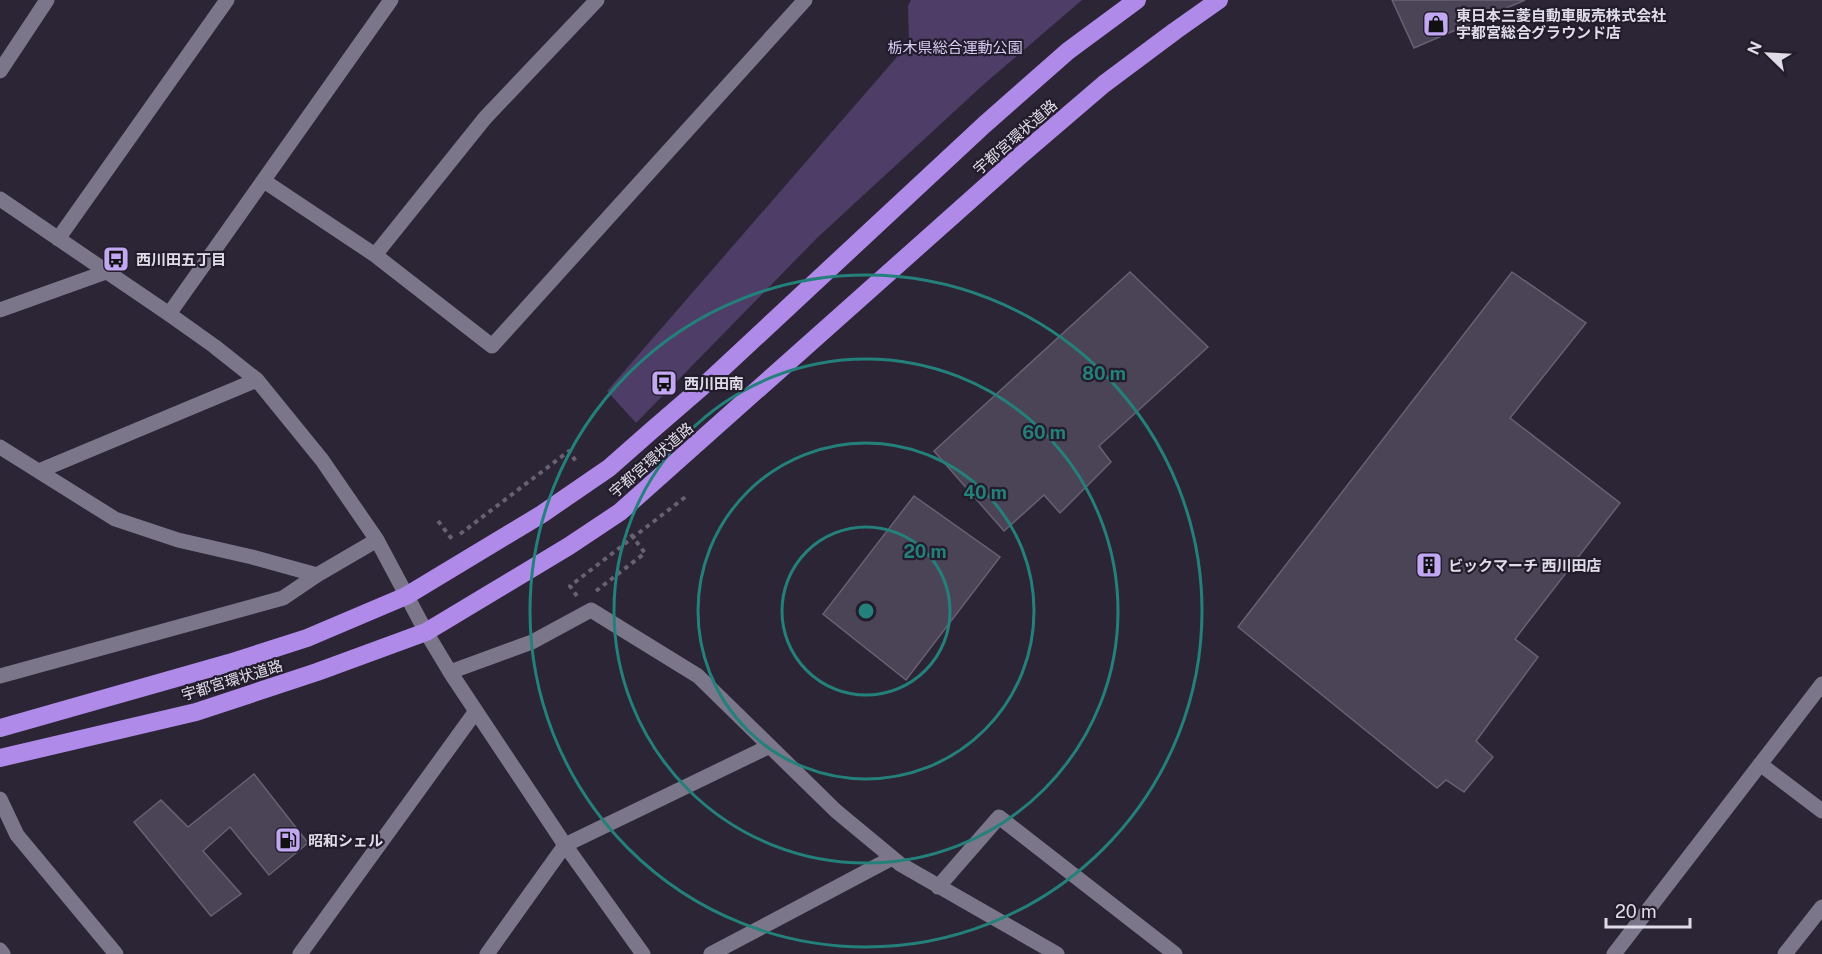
<svg xmlns="http://www.w3.org/2000/svg" width="1822" height="954" font-family="'Public Sans','Noto Sans JP',sans-serif">
	<rect width="100%" height="100%" fill="#2b2536"/>
	<path fill="#4d3d67" d="M911,0H1082L983,85L817,238L636,423L607,391L909,43L908,6Z"/>
	<path fill="#4a4456" stroke="#676174" stroke-width="1.5" d="M1392,0H1525L1414,48Z
		M1130,272L1208,347L1099,446L1111,462L1060,513L1044,495L1004,531L934,451Z
		M1512,272L1586,323L1510,418L1620,503L1515,639L1538,657L1476,741L1493,757L1464,792L1446,780L1437,788L1238,627Z
		M914,496L1000,557L906,680L823,614Z
		M254,774L308,843L269,875L230,827L203,851L241,894L211,916L134,822L161,800L188,827Z"/>
	<g fill="none" stroke-linecap="round" stroke-linejoin="round">
		<path stroke="#676170" stroke-width="4" stroke-dasharray="4.5 4.5" stroke-linecap="butt" d="M438,521L452,539L454,538
			M460,534L569,451L577,463
			M596,591L645,553L629,532
			M577,596L570,586L688,495"/>
		<path stroke="#7c768a" stroke-width="15" d="M0,71L47,0
			M264,181L375,255L492,346L805,0
			M0,199L169,314L214,346L257,380L322,460L377,540L426,632L450,672L565,845L643,954
			M58,239L227,0
			M375,255L485,118L597,0
			M0,310L106,272
			M169,314L391,0
			M0,447L115,519L178,540L252,557L317,575
			M39,471L257,380
			M450,672L532,642L591,610L698,676L836,811L900,864L1057,954
			M0,676L283,598L317,575L377,540
			M1760,764L1822,811
			M0,799L17,835L116,954
			M938,887L999,817L1175,954
			M0,950L3,954
			M300,954L476,711
			M487,954L565,845L770,746
			M711,954L892,858
			M1614,954L1822,684
			M1785,954L1822,907"/>
		<path stroke="#af8ae9" stroke-width="18" d="M0,728L229,663L307,638L406,596L542,514L609,468L651,431L710,380L984,125L1068,51L1137,0
			M0,758L196,712L317,672L426,632L569,546L620,512L1021,155L1104,84L1175,31L1219,0"/>
	</g>
	<g fill="none" stroke="#24807a" stroke-width="3">
		<circle cx="866" cy="611" r="84"/>
		<circle cx="866" cy="611" r="168"/>
		<circle cx="866" cy="611" r="252"/>
		<circle cx="866" cy="611" r="336"/>
	</g>
	<defs>
		<symbol id="shop-square" viewBox="-11 -11 22 22"><rect x="-9" y="-9" width="18" height="18" rx="4" fill="#c2a7f2" stroke="#221c2c"/><path d="M-5-2.5h2.3a2.7 3.5 0 0 1 5.4 0H5L5.5 6h-11ZM-1.5-2.5h3a1.5 2.3 0 0 0-3 0Z" fill="#111"/></symbol>
		<symbol id="bus-square" viewBox="-11 -11 22 22"><rect x="-9" y="-9" width="18" height="18" rx="4" fill="#c2a7f2" stroke="#221c2c"/><path d="M-5-6H5V4H4V6H2V4H-2V6H-4V4H-5ZM-3.5-4V0h7V-4ZM-3.5 1.2v1.5H-2V1.2ZM2 1.2v1.5H3.5V1.2Z" fill="#111"/></symbol>
		<symbol id="building-square" viewBox="-11 -11 22 22"><rect x="-9" y="-9" width="18" height="18" rx="4" fill="#c2a7f2" stroke="#221c2c"/><path d="M-4-6H4V6H1V3H-1V6H-4ZM-2.5-4.3h1.7v1.8h-1.7ZM.8-4.3h1.7v1.8H.8ZM-2.5-1h1.7V.8h-1.7ZM.8-1h1.7V.8H.8Z" fill="#111"/></symbol>
		<symbol id="fuel-square" viewBox="-11 -11 22 22"><rect x="-9" y="-9" width="18" height="18" rx="4" fill="#c2a7f2" stroke="#221c2c"/><path d="M-5.5-6h7V0h2V4h1.3V-2.5L3-4.5l.8-.8L6-3V5H2.5V1h-1V6h-7ZM-4.2-4.7v3.2H.2V-4.7Z" fill="#111"/></symbol>
	</defs>
	<g fill-rule="evenodd">
		<use href="#shop-square" x="1421" y="9" width="30" height="30"/>
		<use href="#bus-square" x="101" y="244" width="30" height="30"/>
		<use href="#bus-square" x="649" y="368" width="30" height="30"/>
		<use href="#building-square" x="1414" y="550" width="30" height="30"/>
		<use href="#fuel-square" x="273" y="825" width="30" height="30"/>
	</g>
	<g text-anchor="middle" dominant-baseline="central" stroke-width="4.5" stroke-linejoin="round" paint-order="stroke">
		<g font-size="15" font-weight="bold" fill="#e0dce7" stroke="#221c2c" text-anchor="start">
			<text x="1456" y="15">東日本三菱自動車販売株式会社<tspan x="1456" dy="17">宇都宮総合グラウンド店</tspan></text>
			<text x="136" y="259">西川田五丁目</text>
			<text x="684" y="383">西川田南</text>
			<text x="1448" y="565">ビックマーチ 西川田店</text>
			<text x="308" y="840">昭和シェル</text>
		</g>
		<g font-size="15" fill="#daccf6" stroke="#221c2c">
			<text x="955" y="47">栃木県総合運動公園</text>
		</g>
		<g font-size="15" fill="#e0dce7" stroke="#221c2c">
			<text transform="translate(1015 137) rotate(-41)">宇都宮環状道路</text>
			<text transform="translate(651 460) rotate(-41)">宇都宮環状道路</text>
			<text transform="translate(232 680) rotate(-17)">宇都宮環状道路</text>
		</g>
	</g>
	<circle cx="866" cy="611" r="9" fill="#24807a" stroke="#221c2c" stroke-width="3"/>
	<g font-size="18" text-anchor="middle" font-weight="bold" fill="#24807a" stroke="#221c2c" stroke-width="4.5" stroke-linejoin="round" paint-order="stroke">
		<text x="1104" y="380">80 m</text>
		<text x="1044" y="439">60 m</text>
		<text x="985" y="499">40 m</text>
		<text x="925" y="558">20 m</text>
	</g>
	<g transform="translate(1768 54) rotate(294)" stroke="#221c2c" stroke-width="4.5" paint-order="stroke">
	<path d="M0-4.5L10 22L0 15L-10 22Z" fill="#e0dce7"/>
	<text y="-9" font-size="16" font-weight="bold" text-anchor="middle" fill="#e0dce7">N</text>
	</g>
	<path d="M1606 918v9h84v-9" fill="none" stroke="#e0dce7" stroke-width="3"/>
	<text x="1615" y="918" font-size="18" fill="#e0dce7" stroke="#221c2c" stroke-width="4.5" paint-order="stroke">20 m</text>
</svg>
